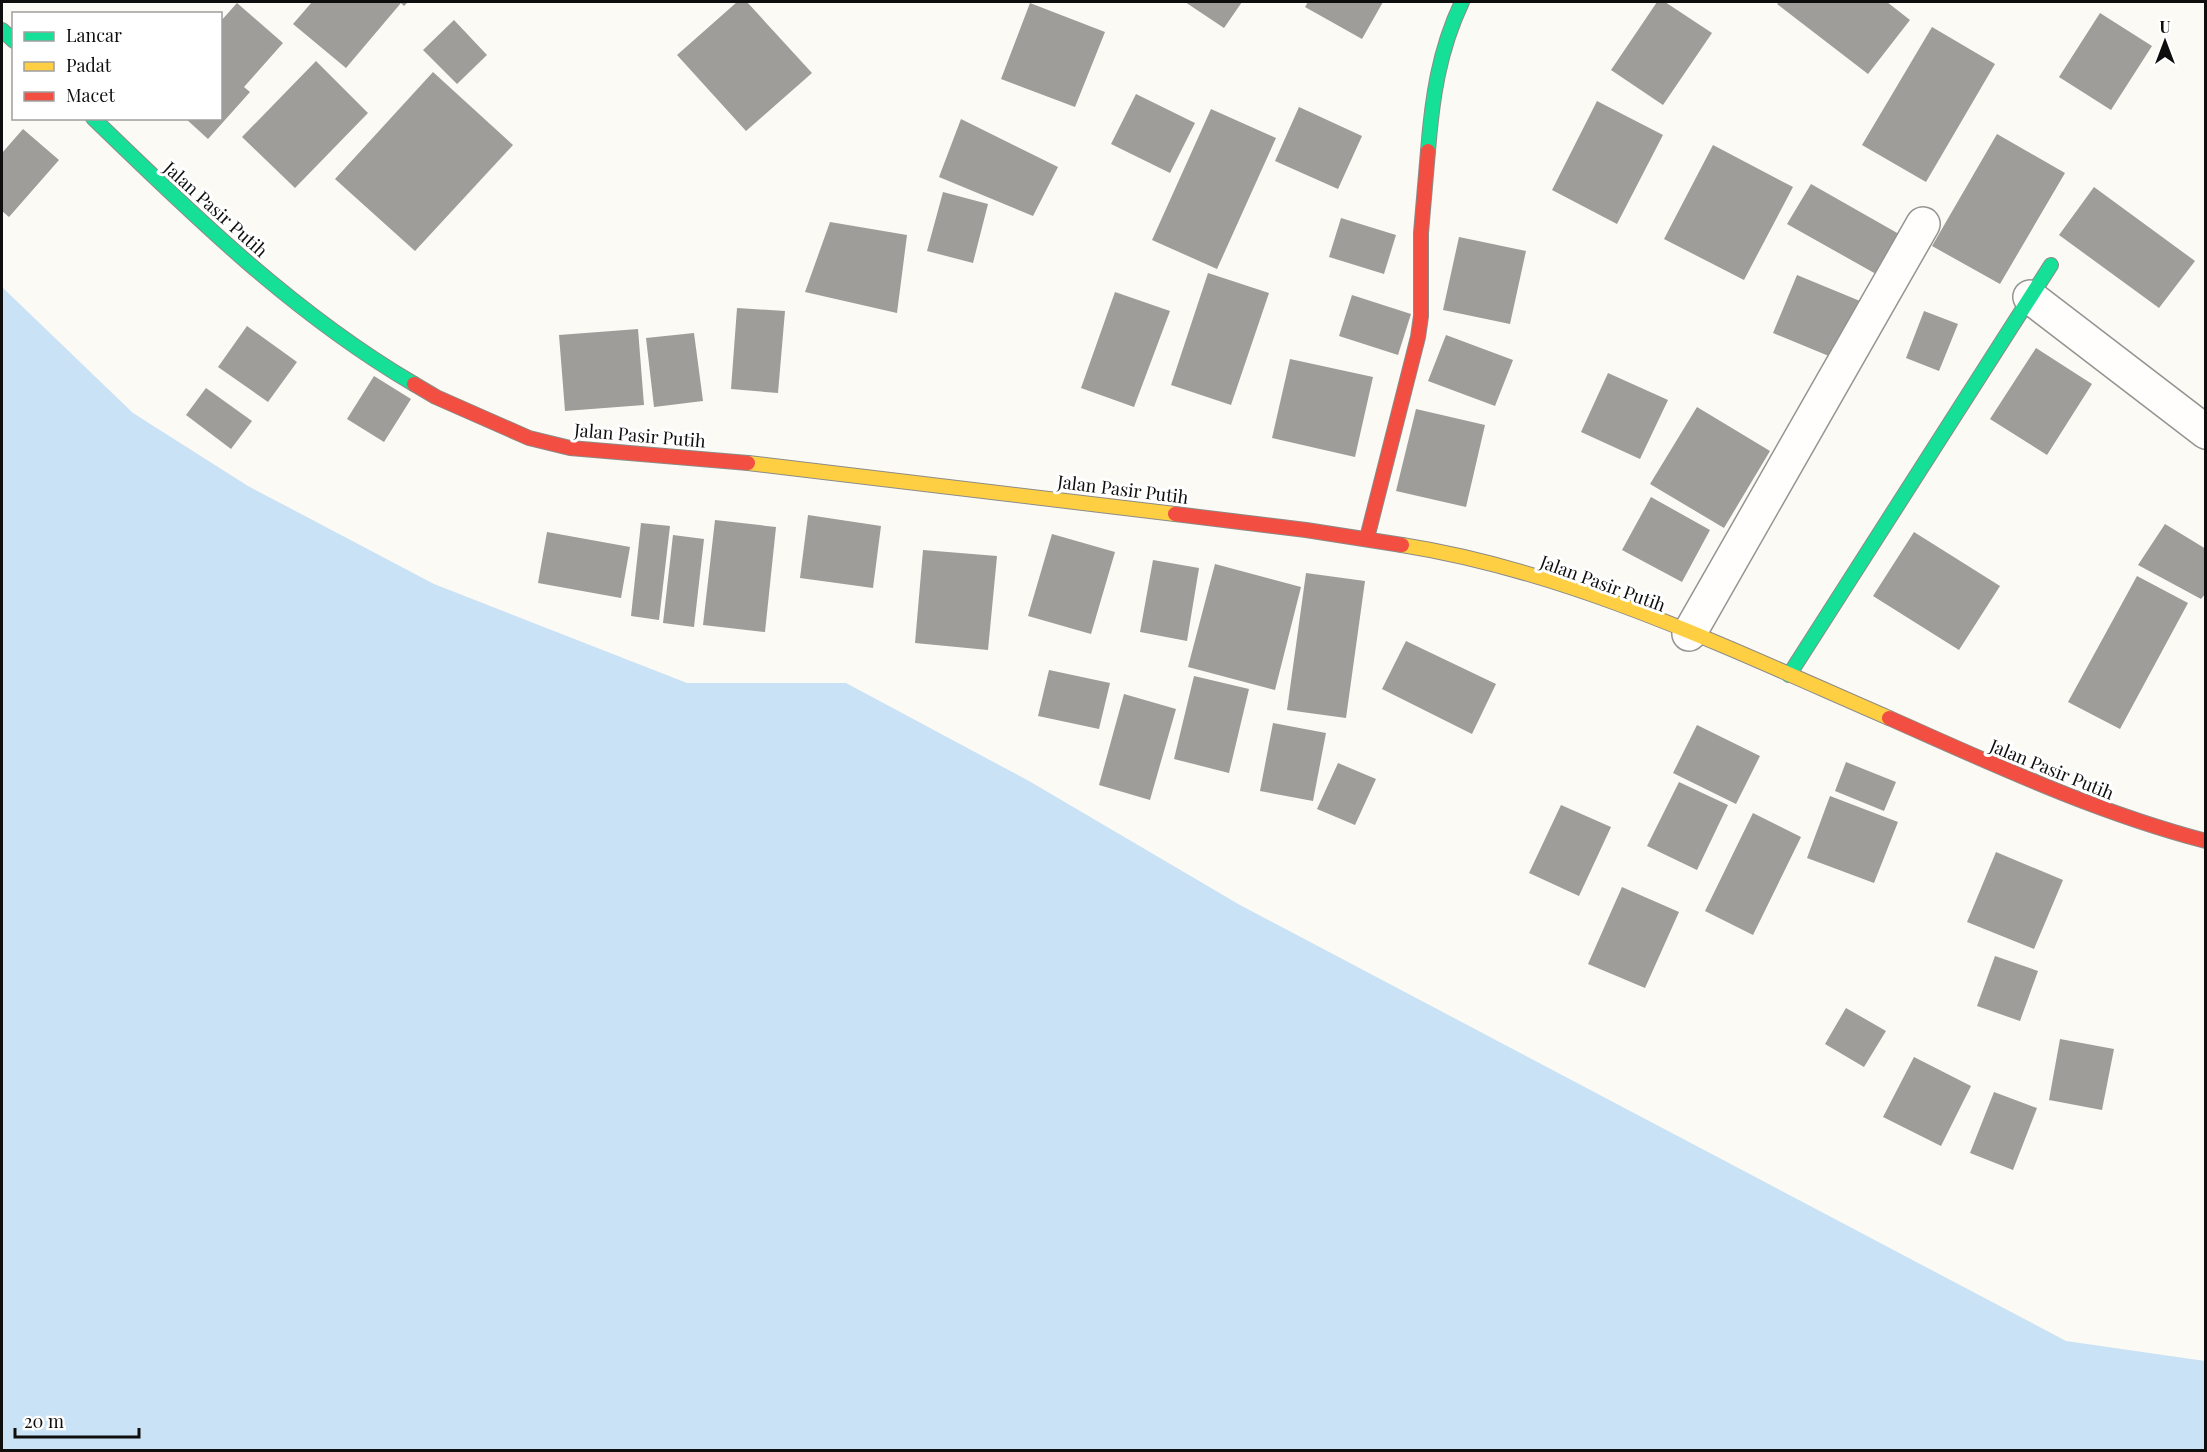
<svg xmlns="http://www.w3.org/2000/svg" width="2207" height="1452" font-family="'Playfair Display',serif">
	<rect width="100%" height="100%" fill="#fcfaf4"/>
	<path fill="#cae2f5" d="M2,287L133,413L248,486L434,584L687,683H846L1029,781L1240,905L2066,1341L2205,1361V1450H2Z"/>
	<path fill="#9f9d99" d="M312,2H408L404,6L401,3L346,68L293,24Z
		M737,2H747L812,73L746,131L677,55Z
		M1185,2H1242L1224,28Z
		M1308,2H1383L1362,39L1305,7Z
		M1657,2H1665L1712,33L1663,105L1611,70Z
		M1779,2H1887L1910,20L1868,74L1777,4Z
		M237,3L283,43L244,87L250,92L208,139L185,118H220V22Z
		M1030,3L1105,32L1075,107L1001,79Z
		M2100,13L2152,46L2111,110L2059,77Z
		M454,20L487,55L457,84L423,50Z
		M1932,27L1995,64L1926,182L1862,145Z
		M316,61L368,113L295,188L242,137Z
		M433,72L513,145L415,251L335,179Z
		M1136,94L1195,123L1170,173L1111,144Z
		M1597,101L1663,135L1617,224L1552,190Z
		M1299,107L1362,136L1338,189L1275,161Z
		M1211,109L1276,138L1217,269L1152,240Z
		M961,119L1058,167L1033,216L939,177Z
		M23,129L59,160L9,217L2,211V153Z
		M1997,134L2065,173L2000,284L1932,246Z
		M1713,145L1793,187L1744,280L1664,239Z
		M1811,184L1899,234L1876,274L1787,224Z
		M2094,187L2195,261L2159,308L2059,235Z
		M943,192L988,204L973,263L927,251Z
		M1341,218L1396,235L1384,274L1329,257Z
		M830,222L907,235L897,313L805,292Z
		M1459,237L1526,251L1510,324L1443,310Z
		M1208,273L1269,293L1231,405L1171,385Z
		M1797,275L1860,301L1836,359L1773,333Z
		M1115,292L1170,311L1134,407L1081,388Z
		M1352,295L1411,314L1398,355L1339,336Z
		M737,308L785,311L778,393L731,389Z
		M1924,311L1958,324L1939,371L1906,358Z
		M247,326L297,362L268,402L218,367Z
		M638,329L644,405L565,411L559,335Z
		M694,333L703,401L654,407L646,338Z
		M1446,335L1513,360L1495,406L1428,381Z
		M2036,348L2092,384L2047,455L1990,419Z
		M1290,359L1373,377L1355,457L1272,438Z
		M1608,373L1668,400L1640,459L1581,432Z
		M374,376L411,399L384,442L347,419Z
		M206,388L252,421L231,449L186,415Z
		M1697,407L1770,451L1724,528L1650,484Z
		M1416,409L1485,425L1466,507L1396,491Z
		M1651,497L1710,530L1682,582L1622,550Z
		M808,515L881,526L873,588L800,578Z
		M715,520L776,527L765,632L703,625Z
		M641,523L670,526L659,620L631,616Z
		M2165,524L2206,549V593L2201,599L2138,565Z
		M547,532L630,547L621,598L538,583Z
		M1914,532L2000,586L1959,650L1873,596Z
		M1052,534L1115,552L1091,634L1028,616Z
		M673,535L704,539L694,627L663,623Z
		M923,550L997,556L988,650L915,643Z
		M1153,560L1199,568L1187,641L1140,632Z
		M1215,564L1301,587L1275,690L1188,667Z
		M1306,573L1365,581L1346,718L1287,710Z
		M2137,576L2188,603L2120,729L2068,702Z
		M1406,641L1496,684L1472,734L1382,689Z
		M1049,670L1110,683L1099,729L1038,716Z
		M1194,676L1249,689L1229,773L1174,759Z
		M1124,694L1176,709L1150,800L1099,785Z
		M1273,723L1326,733L1313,801L1260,791Z
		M1697,725L1760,756L1736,804L1673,773Z
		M1846,762L1896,782L1884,811L1835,791Z
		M1338,763L1376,779L1355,825L1317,809Z
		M1679,782L1728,805L1697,870L1647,846Z
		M1830,796L1898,822L1874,883L1807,858Z
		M1561,805L1611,827L1579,896L1529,873Z
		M1753,813L1801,837L1753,935L1705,911Z
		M1996,852L2063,880L2034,949L1967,922Z
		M1622,887L1679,912L1645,988L1588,964Z
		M1995,956L2038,971L2020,1021L1977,1006Z
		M1846,1008L1886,1031L1864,1067L1825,1044Z
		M2060,1039L2114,1049L2102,1110L2049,1100Z
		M1914,1057L1971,1086L1941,1146L1883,1117Z
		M1994,1092L2037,1108L2013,1170L1970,1153Z"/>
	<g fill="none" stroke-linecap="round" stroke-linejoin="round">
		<defs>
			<path id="street" d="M2030,297L2206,432
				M1689,634L1923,224"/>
			<path id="fast" d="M2,30L14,41
				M93,118C193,215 293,313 414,384
				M1428,151C1432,99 1439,50 1462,2
				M1789,675L2051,265"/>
			<path id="slow" d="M748,463L1175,514
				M1402,545C1573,572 1732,650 1889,718"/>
			<path id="jam" d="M414,384L436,397L529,438L570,448L748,463
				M1175,514L1306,530L1402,545
				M1367,538L1418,337L1421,316V233L1428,151
				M1889,718C1993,764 2095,812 2206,841"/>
		</defs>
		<use href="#street" stroke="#959492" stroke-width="36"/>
		<use href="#fast" stroke="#8c8b88" stroke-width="16"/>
		<use href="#slow" stroke="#8c8b88" stroke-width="16"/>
		<use href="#jam" stroke="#8c8b88" stroke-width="16"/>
		<use href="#street" stroke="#fffefd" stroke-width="33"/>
		<use href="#fast" stroke="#16e098" stroke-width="14"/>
		<use href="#slow" stroke="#ffcf43" stroke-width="14"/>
		<use href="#jam" stroke="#f24e42" stroke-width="14"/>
	</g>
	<g text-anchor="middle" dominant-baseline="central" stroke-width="6" stroke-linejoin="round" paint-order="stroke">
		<g font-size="18" fill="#0e0e0e" stroke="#fff">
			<text transform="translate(216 209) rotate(42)">Jalan Pasir Putih</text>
			<text transform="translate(640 435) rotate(5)">Jalan Pasir Putih</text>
			<text transform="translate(1123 489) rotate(7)">Jalan Pasir Putih</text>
			<text transform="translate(1603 583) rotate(20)">Jalan Pasir Putih</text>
			<text transform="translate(2052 769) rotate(22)">Jalan Pasir Putih</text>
		</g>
	</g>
	<rect width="2207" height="1452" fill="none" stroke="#0e0e0e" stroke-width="6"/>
	<rect x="12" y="12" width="210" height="108" fill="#ffffff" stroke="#9f9f9f" stroke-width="1.5"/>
	<rect x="24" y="32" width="30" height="9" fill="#16e098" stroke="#9f9f9f" stroke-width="1.5"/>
	<text x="66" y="42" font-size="18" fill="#0e0e0e">Lancar</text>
	<rect x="24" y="62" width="30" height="9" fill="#ffcf43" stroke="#9f9f9f" stroke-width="1.5"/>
	<text x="66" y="72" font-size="18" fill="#0e0e0e">Padat</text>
	<rect x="24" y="92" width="30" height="9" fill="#f24e42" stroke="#9f9f9f" stroke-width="1.5"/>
	<text x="66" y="102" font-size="18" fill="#0e0e0e">Macet</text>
	<g transform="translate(2165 42)" stroke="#ffffff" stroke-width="4.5" paint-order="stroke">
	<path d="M0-4.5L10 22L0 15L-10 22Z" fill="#0e0e0e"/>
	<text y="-9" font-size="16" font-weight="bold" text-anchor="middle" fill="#0e0e0e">U</text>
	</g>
	<path d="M15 1428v9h124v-9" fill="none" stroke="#0e0e0e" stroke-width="3"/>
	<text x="24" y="1428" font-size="18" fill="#0e0e0e" stroke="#ffffff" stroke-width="4.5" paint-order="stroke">20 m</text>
</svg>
